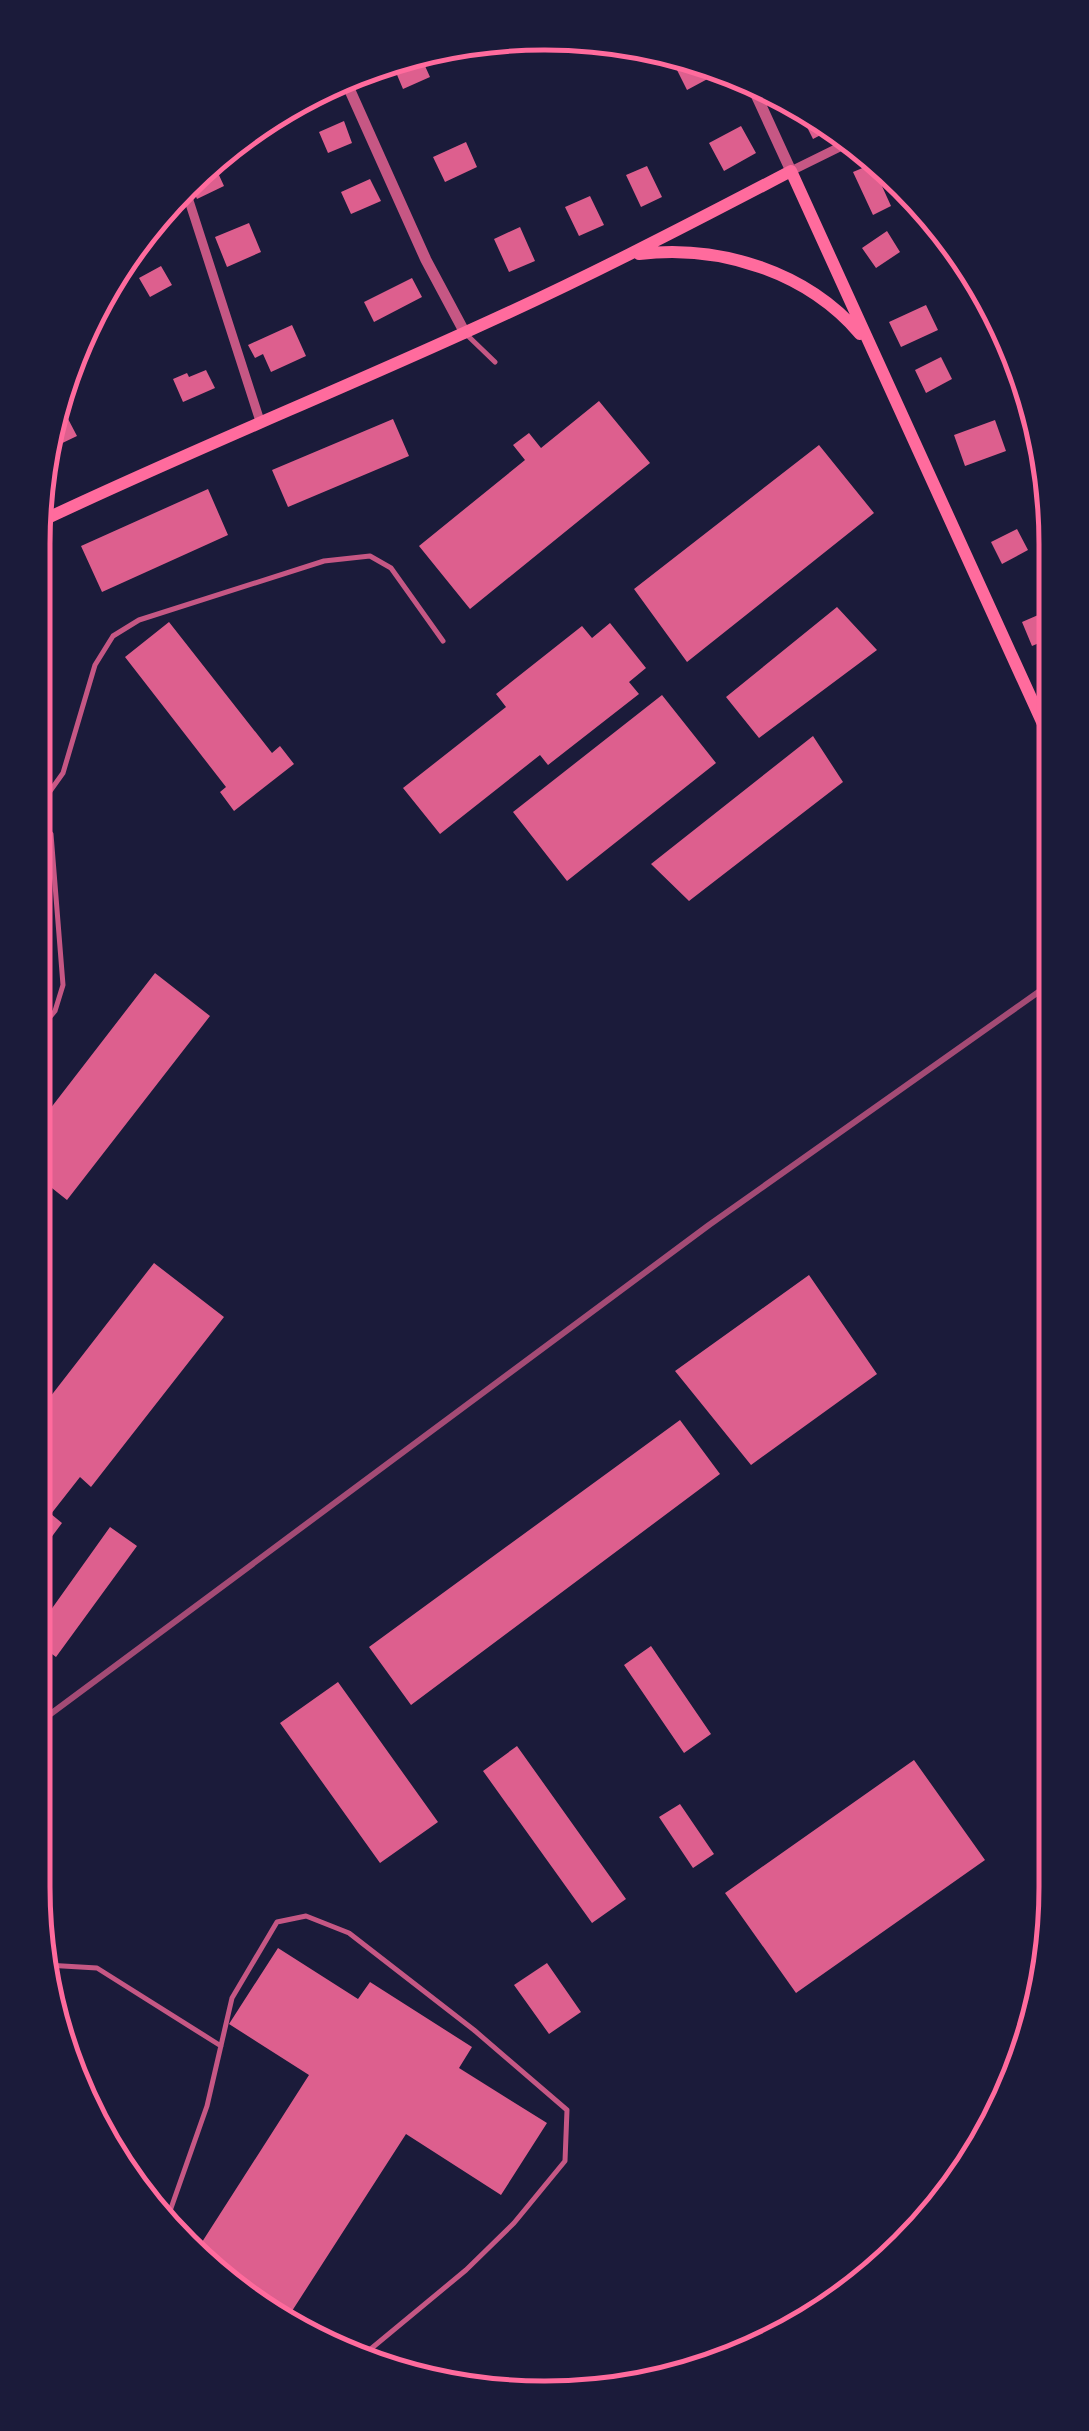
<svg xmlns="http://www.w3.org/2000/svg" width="1089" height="2431" font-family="'Sofia Sans Condensed',sans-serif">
	<rect width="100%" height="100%" fill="#1b1b3a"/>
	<path fill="#dd5f8e" d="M421,57L430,77L403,89L392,63Z
		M689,61L710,65L715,75L687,90L676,68Z
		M813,114L826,121L836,127L813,139L803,119Z
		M344,121L352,143L328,153L319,132Z
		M741,126L756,153L724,171L709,143Z
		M466,142L477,167L445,182L433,157Z
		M213,162L224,186L197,199L188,179Z
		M872,164L891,206L873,215L853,172Z
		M647,166L662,197L641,207L626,175Z
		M370,179L381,201L351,214L341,192Z
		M590,196L604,225L579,236L565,207Z
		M249,223L261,252L227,267L215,237Z
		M520,227L535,261L509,272L494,239Z
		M887,231L900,252L876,268L862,248Z
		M161,266L172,285L150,297L139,278Z
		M412,278L422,297L374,322L364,302Z
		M926,305L938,330L901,347L889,322Z
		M292,325L306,356L271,372L263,354L255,358L248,345Z
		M941,357L952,379L926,393L915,370Z
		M206,370L215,388L183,402L173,379L187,373L189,377Z
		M599,401L650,463L470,609L419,546L525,460L513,445L529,433L541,448Z
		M66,415L77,436L52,448L57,419Z
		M393,419L409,456L288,507L272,470Z
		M995,420L1006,451L965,466L954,435Z
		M819,445L874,513L687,662L634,589Z
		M208,489L228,535L102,592L81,546Z
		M1017,529L1028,550L1002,564L991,542Z
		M837,607L877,650L759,738L726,697Z
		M1052,609L1053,637L1032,646L1022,622Z
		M169,622L272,753L280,746L294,764L234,811L220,792L226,787L125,657Z
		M610,623L646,668L629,682L639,694L548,765L540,755L440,834L403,788L506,707L496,694L582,626L592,638Z
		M662,695L716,763L567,881L513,812Z
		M813,736L843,782L689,901L651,864Z
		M155,973L210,1016L67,1200L33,1173V1131Z
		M154,1263L224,1317L91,1487L80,1477L51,1514L62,1523L33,1562V1419Z
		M809,1275L877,1374L751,1465L675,1371Z
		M680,1420L720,1474L411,1705L369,1647Z
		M110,1527L137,1546L56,1657L33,1640V1635Z
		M651,1646L711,1734L684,1753L624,1665Z
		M338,1682L438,1822L380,1863L280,1723Z
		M517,1746L626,1899L592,1923L483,1771Z
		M914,1760L985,1860L796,1993L725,1893Z
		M680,1804L714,1854L693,1868L659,1817Z
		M278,1948L358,1999L370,1982L472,2047L459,2068L547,2123L501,2195L406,2134L283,2325L195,2253L309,2075L229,2024Z
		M547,1963L581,2012L549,2034L514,1985Z"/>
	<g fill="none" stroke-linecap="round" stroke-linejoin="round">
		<path stroke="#c65784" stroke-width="5" d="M467,335L495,362
			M33,815L63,773L95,665L113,636L139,620L324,561L370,556L391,568L443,641
			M33,1037L55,1011L63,985L51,834L33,815
			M46,1965L97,1968L221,2046
			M164,2228L207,2106L232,1998L277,1922L306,1916L349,1933L474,2030L567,2110L565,2161L514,2223L466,2270L361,2357"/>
		<path stroke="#c65784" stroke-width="9" d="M791,171L856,139
			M183,182L260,421"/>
		<path stroke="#c65784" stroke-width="11" d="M343,75L426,260L465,333
			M747,75L791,171"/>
		<path stroke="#ff6b9d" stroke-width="12" d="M639,254C720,244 807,272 860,334
			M37,523C178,456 323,397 466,332C576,283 684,227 791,171L1053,746"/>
		<path stroke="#a44b75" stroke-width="6" d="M33,1727L709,1225L1054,981"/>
	</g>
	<path d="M0 0H1089V2431H0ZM544 50H545A494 494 0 0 1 1039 544V1887A494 494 0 0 1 545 2381H544A494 494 0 0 1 50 1887V544A494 494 0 0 1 544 50Z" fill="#1b1b3a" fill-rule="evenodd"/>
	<path fill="none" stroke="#ff6b9d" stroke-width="5" d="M544 50H545A494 494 0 0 1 1039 544V1887A494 494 0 0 1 545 2381H544A494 494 0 0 1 50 1887V544A494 494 0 0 1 544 50Z"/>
</svg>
